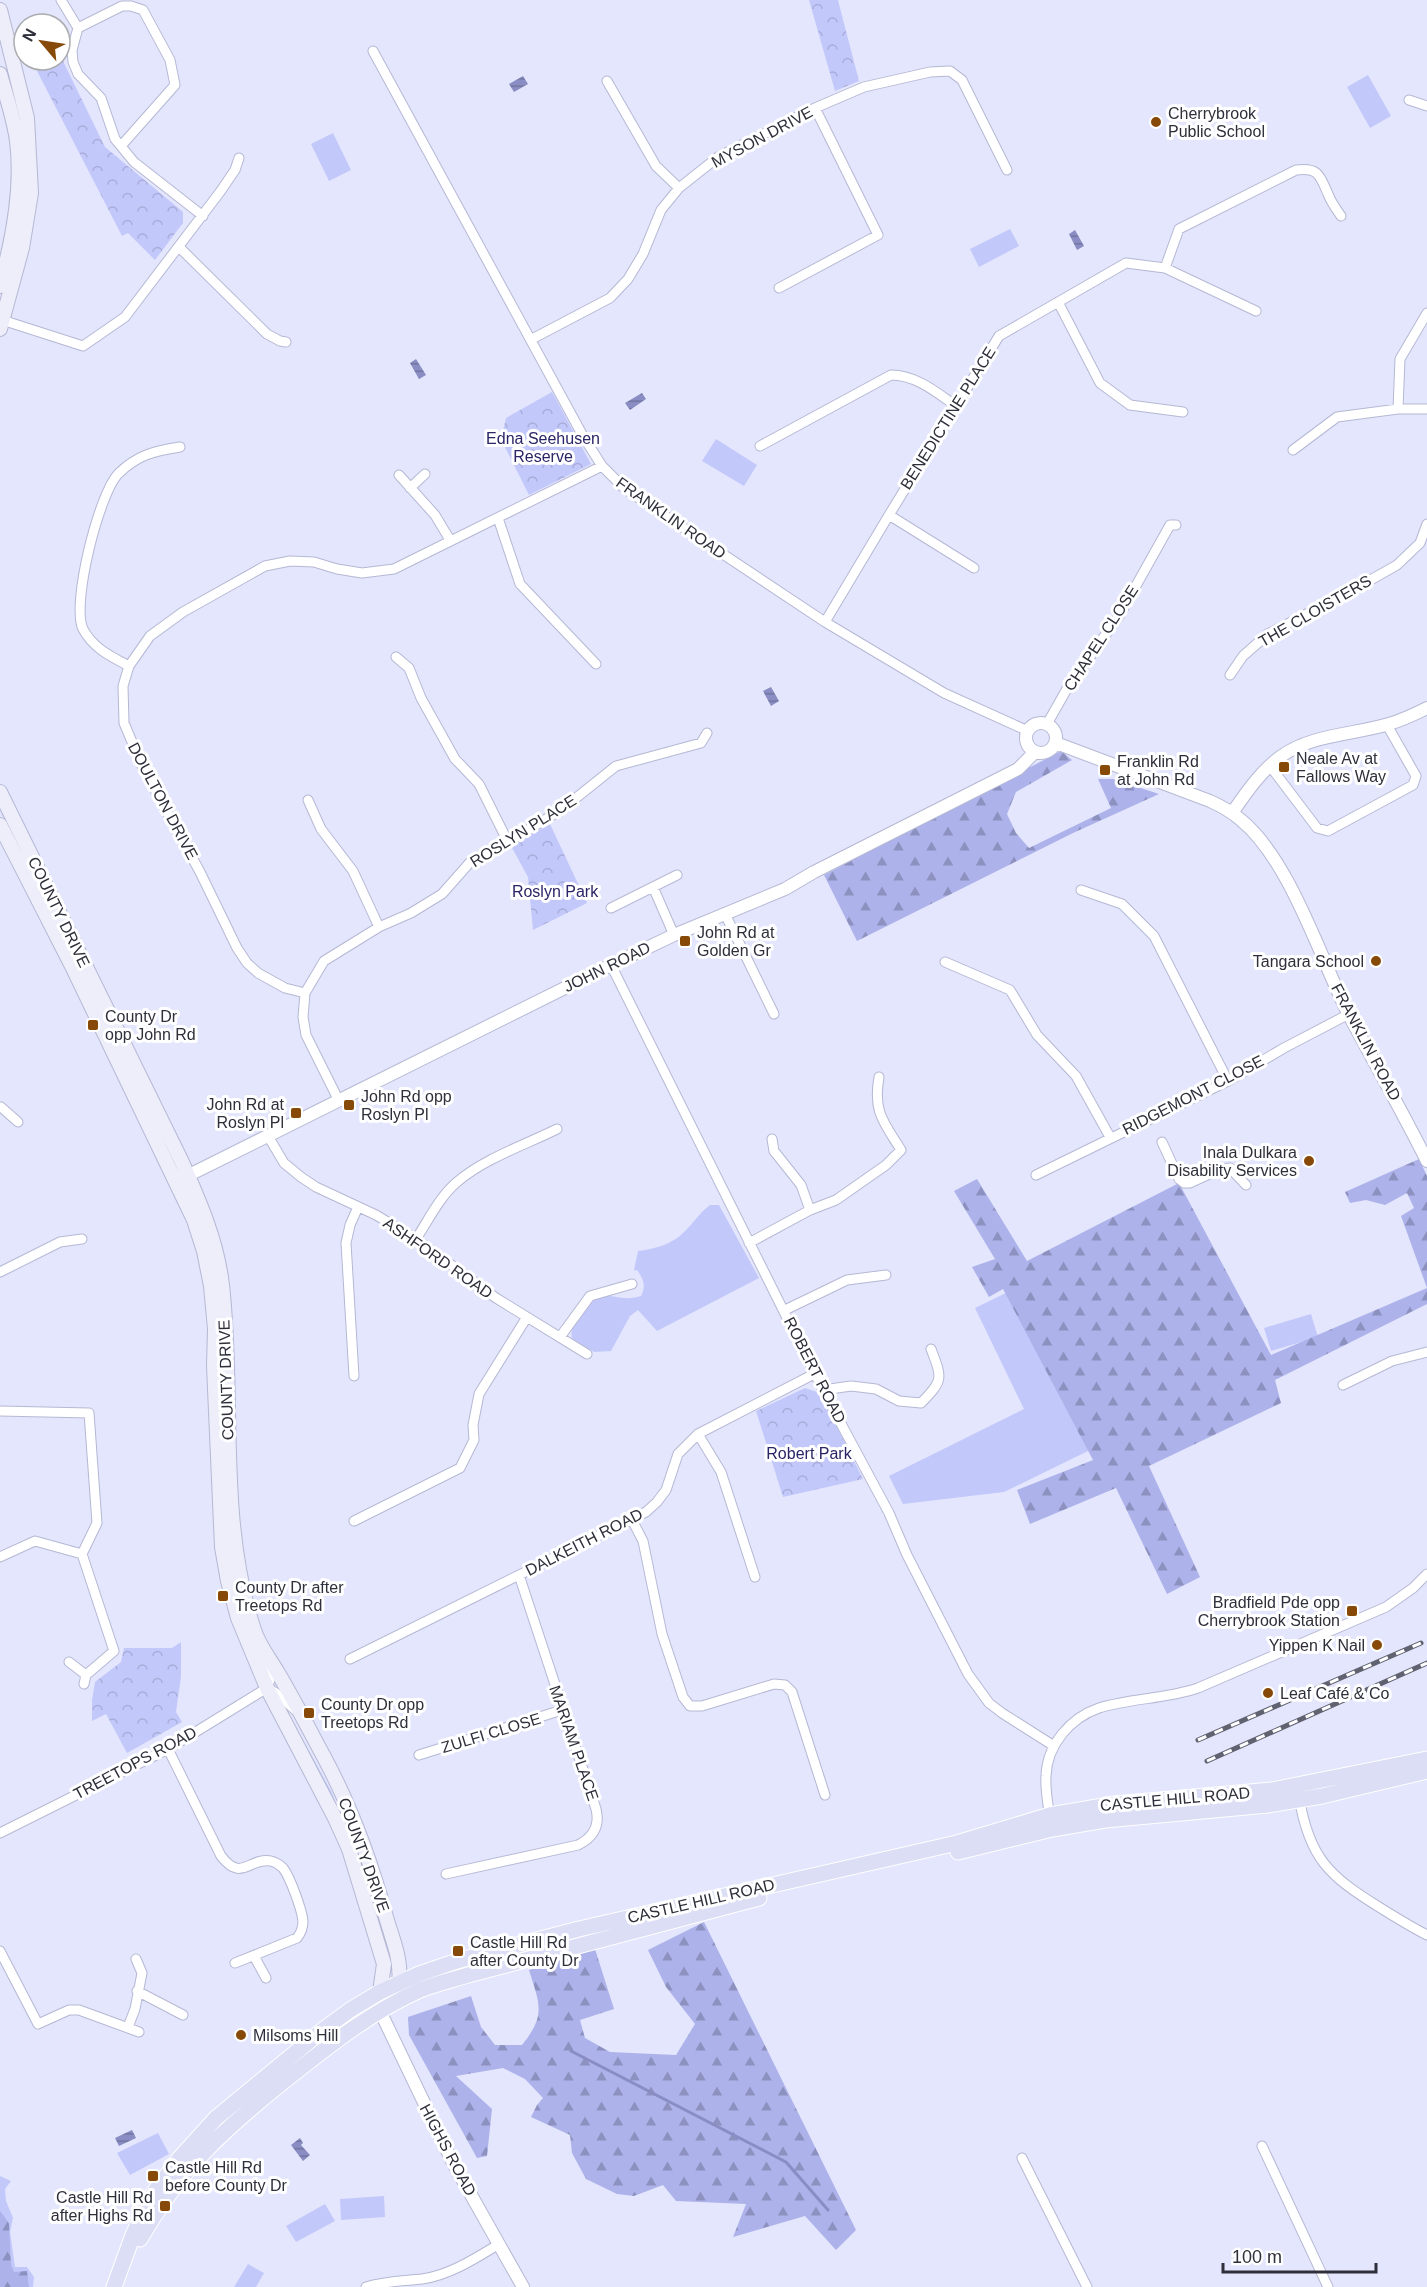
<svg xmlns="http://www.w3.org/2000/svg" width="1427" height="2287" font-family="Arial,sans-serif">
	<defs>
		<pattern id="forest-firs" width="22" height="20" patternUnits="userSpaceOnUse" patternTransform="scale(1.5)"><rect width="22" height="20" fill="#adb2ea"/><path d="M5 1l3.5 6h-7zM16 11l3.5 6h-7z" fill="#8d91bf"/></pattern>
		<pattern id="park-crowns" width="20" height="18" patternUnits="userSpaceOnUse" patternTransform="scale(1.5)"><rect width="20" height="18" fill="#c3c8fb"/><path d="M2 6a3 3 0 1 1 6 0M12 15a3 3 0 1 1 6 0" fill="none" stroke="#a8acd8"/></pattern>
		<pattern id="water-rules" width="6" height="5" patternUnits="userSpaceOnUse" patternTransform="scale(1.5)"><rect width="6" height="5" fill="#898dc3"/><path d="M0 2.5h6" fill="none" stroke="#70749f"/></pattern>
	</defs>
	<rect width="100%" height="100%" fill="#e3e6fd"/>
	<path fill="#c3c8fb" d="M1368,75L1391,116L1370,128L1347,87Z
		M333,133L351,170L329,181L311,144Z
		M1010,229L1019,246L979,267L970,249Z
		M716,439L757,465L744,486L702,461Z
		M710,1205H719L759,1278L657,1331L638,1310L630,1316L611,1351L594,1352L572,1339C570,1328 574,1321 581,1313C607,1281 612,1305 641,1296C646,1286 644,1281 638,1271L634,1270L638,1251C654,1249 671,1245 683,1233C693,1224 699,1213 710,1205Z
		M1012,1290L1090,1450L1004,1492L903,1504L889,1476L1024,1409L975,1308Z
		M1311,1314L1318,1337L1271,1351L1264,1328Z
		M291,1718L332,1793L343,1823L290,1719Z
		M158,2133L169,2154L130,2175L117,2153Z
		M0,2176L11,2181L5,2189L6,2201L13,2218L10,2232L15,2267H27L34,2277L33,2287H8L0,2263Z
		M384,2196L385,2217L341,2220L340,2199Z
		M325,2204L335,2221L296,2242L286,2226Z
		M248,2264L264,2273L256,2287H234Z"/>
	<path fill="url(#forest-firs)" d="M1061,751L1072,760L1016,792L1007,814L1016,833L1029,848L1111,808L1098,779H1113L1159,794L1073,833L857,941L824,875Z
		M1419,1159L1427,1176V1304L1275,1380L1281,1403L1149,1466L1200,1577L1167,1594L1116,1488L1030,1524L1017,1490L1093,1460L1003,1289L989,1297L972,1267L995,1259L954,1191L977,1179L1027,1261L1179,1183L1271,1355L1427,1288L1401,1216L1414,1208L1407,1193L1385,1205L1366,1200L1350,1203L1345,1192Z
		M704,1922L856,2230L836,2250L805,2216L733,2237L746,2204L676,2201L663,2185L634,2196L617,2194L586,2179L572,2153L570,2135L531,2117L537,2105L543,2098L525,2079L503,2068L456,2076L492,2109L487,2156L477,2158L409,2035L408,2017L471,1996L481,2027L495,2045H522C546,2015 540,2005 529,1970L595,1949L614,2009L580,2020L585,2038L610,2052L676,2055L695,2024L666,1987L648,1950Z
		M0,2211L9,2223L11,2264L14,2272L27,2271L29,2287H0Z"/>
	<path fill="url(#park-crowns)" d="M809,0H838L859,81L835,91Z
		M62,59L105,147L183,212V223L155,260L128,233L122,236L37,71Z
		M552,392L591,464L529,495L501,439L506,418Z
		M550,824L587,903L533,930L528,877L511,846Z
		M805,1388L820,1393L863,1479L783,1497L756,1411Z
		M181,1642V1677L176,1712L182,1722L127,1753L106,1714L92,1721V1700L95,1682L121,1662L124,1648H172Z"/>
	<path fill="url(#water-rules)" d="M523,76L528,84L514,92L509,84Z
		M1075,230L1084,246L1077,250L1069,234Z
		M416,359L426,375L419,379L410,363Z
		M642,393L646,399L630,410L625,403Z
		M771,687L779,701L771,706L763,691Z
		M132,2130L136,2138L119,2146L115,2138Z
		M300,2138L303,2143L301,2145L310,2155L303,2161L291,2145Z"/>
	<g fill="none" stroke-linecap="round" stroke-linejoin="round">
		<path stroke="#898dc3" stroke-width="3" d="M571,2051L786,2162L828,2210"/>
		<defs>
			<path id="minor" d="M61,0L78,28
				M78,28L72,50L73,62L78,74L101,98L115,139L134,162L203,216
				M78,28L122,6H131L143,10L170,60L175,85L121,146
				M373,51L583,436L602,466L625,489L825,622L944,693L1028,731
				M607,81L656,166L679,188
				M1409,100L1427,106
				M180,248L267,334L280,341L286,342
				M1165,268L1179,229L1296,170C1319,167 1320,176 1328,194C1331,202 1336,209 1341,216
				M779,288L878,235L815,108
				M1058,302L1100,383L1130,405L1183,412
				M2,320L83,346L125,317L220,192L235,170L239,158
				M532,339L610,298L628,279L643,254L661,210L679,188L718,157L815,108L864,87L930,72L950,71L962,80L1007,170
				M1398,409L1400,359L1427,313
				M760,446L891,375C916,375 936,392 956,406
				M1293,450L1337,417L1398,409H1427
				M399,475L435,515L450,540
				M410,488L425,474
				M889,515L974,568
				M498,518L520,584L596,664
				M825,622L889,515L999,336L1126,263L1165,268L1256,311
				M396,657L409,668L421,698L455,759L479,784L508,842
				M129,666C110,656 93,648 83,629C71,604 99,494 118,474C137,455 154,451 180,447
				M1230,675L1243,656L1268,634L1351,591L1397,565L1420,543L1427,524
				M1047,724L1068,687L1119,616L1170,525H1176
				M1270,766L1317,828L1328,831L1413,785L1416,776L1387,725
				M308,800L321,829L353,871L379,927
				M653,887L674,935
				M1081,890L1122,904L1154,936L1228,1081
				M611,908L677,875
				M725,914L774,1014
				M945,962L1010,990L1037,1035L1076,1076L1110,1137
				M611,965L823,1390L889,1513L907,1555L968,1674L989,1703L1002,1713L1054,1746
				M305,993L285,988L258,973L247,963L237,948L200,872L143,768L124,723L123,686L129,666L150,636L183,612L265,566L290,561L314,562L337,569L362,573L394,569L602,466
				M339,1101L306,1035L303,1017L305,993L324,961L379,927L411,913L442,894L472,860L508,842L561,810L616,766L701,743L707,733
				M1,1107L18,1122
				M268,1136L284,1163L301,1177L316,1187L376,1215L416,1239L496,1298L587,1354
				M772,1139L774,1151L801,1185L810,1210
				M1162,1142L1179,1179L1184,1183H1190L1216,1171L1230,1168L1246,1185
				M1036,1175L1228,1081L1284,1048L1349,1014
				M416,1239C428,1221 440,1196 457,1182C485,1158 525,1145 557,1129
				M749,1243L810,1210L836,1200L886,1165L901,1150C883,1121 873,1112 879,1077
				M0,1272L60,1242L82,1239
				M785,1310L847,1280L886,1275
				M560,1337L590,1296L632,1284
				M354,1376L346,1243L350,1225L358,1207
				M1343,1385L1392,1361L1427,1352
				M823,1390L851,1386L876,1389L899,1401L921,1403C944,1380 942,1378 931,1349
				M0,1411L89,1413L97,1523L82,1554L35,1541L0,1557
				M698,1434L721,1472L755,1577
				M632,1520L643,1541L662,1634L683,1697L690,1706H702L774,1684L785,1685L792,1692L825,1795
				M354,1521L460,1468L474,1440L473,1425L479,1394L527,1317
				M82,1554L114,1651L86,1675
				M350,1659L646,1512L657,1502L666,1490L678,1454L698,1434L816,1373
				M69,1662L86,1675L84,1684
				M269,1689L276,1693L295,1710
				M168,1749L221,1856C242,1883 249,1857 271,1861C275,1862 280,1865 283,1868C290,1877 302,1910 303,1921C303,1927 301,1933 297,1938L235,1963
				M419,1755L562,1710
				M1299,1797C1309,1858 1329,1876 1379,1907C1395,1917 1411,1927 1427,1935
				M1050,1818C1048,1804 1045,1790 1046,1776C1047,1745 1070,1718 1099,1708C1131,1698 1166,1699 1198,1688L1386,1607L1413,1588L1427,1574
				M0,1833L168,1749L267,1688L271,1677L270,1663
				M446,1874L578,1845C594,1837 600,1825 596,1809L519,1575
				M0,1951L38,2024L69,2010H79L139,2032
				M254,1956L266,1978
				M137,1991L183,2015
				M128,2027L135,2009L142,1973L136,1959
				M1262,2146L1328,2287
				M1022,2158L1087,2287
				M366,2287C385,2281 403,2281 422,2279C450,2275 476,2258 499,2244"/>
			<path id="tertiary" d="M1026 738a15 15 0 1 1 30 0a15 15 0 1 1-30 0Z
				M1056,743L1210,801C1221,806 1232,812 1241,820C1290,860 1320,958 1349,1015C1375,1064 1402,1111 1427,1161
				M1232,813C1246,793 1260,772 1280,757C1312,734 1352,735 1389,724C1402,720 1415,714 1427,708
				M179,1180L611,965L674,935L785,889L814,872L1018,769L1035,752
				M380,2011L452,2161L523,2287"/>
			<path id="secondary" d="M0,10L27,118L31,193L22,248L0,329
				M0,74C6,96 14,118 17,141C23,189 13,240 0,286
				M0,792L181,1160C199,1200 217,1241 222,1285C235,1400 217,1517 254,1630C259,1646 270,1659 278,1673C294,1700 309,1729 324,1757C351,1807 371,1862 386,1917C392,1938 402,1960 399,1983
				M0,825L72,966L194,1220L204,1251L211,1286L215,1329L214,1366L222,1547L228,1581L238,1618L267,1688L335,1818L349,1849L384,1964L380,1992"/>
			<path id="primary" d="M958,1852L1052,1829L1105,1820L1268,1805L1322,1796L1427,1771
				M140,2239C180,2169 221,2132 283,2082C327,2047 369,2013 420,1990C435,1984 452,1980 468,1975L759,1898
				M114,2287L133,2235L152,2195L179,2159L216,2118L324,2029L350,2010L380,1992L419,1974L457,1961L579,1929L957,1843L1050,1815L1115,1804L1272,1790L1427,1759"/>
		</defs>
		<use href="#minor" stroke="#b5b8d4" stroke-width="11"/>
		<use href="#tertiary" stroke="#b5b8d4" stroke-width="14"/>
		<use href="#secondary" stroke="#b5b8d4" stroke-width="16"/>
		<use href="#primary" stroke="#fff" stroke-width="17"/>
		<use href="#minor" stroke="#fff" stroke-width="9"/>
		<use href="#tertiary" stroke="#fff" stroke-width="12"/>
		<use href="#secondary" stroke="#edeefa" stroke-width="14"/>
		<use href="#primary" stroke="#dcdef5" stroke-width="15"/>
		<defs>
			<path id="rail" d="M1198,1740L1421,1643
				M1207,1761L1427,1663"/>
		</defs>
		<use href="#rail" stroke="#606270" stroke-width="5"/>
		<use href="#rail" stroke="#fff" stroke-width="3" stroke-dasharray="9" stroke-linecap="butt"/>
	</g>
	<g fill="#864907" stroke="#fff" stroke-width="2">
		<circle cx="1156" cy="122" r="6"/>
		<rect x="1278" y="761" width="12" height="12" rx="3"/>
		<rect x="1099" y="764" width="12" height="12" rx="3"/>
		<rect x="679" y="935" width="12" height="12" rx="3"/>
		<circle cx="1376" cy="961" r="6"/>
		<rect x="87" y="1019" width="12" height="12" rx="3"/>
		<rect x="343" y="1099" width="12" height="12" rx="3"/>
		<rect x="290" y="1107" width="12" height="12" rx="3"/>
		<circle cx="1309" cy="1161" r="6"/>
		<rect x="217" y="1590" width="12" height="12" rx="3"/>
		<rect x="1346" y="1605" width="12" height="12" rx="3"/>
		<circle cx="1377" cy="1645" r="6"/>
		<circle cx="1268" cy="1693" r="6"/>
		<rect x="303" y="1707" width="12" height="12" rx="3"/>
		<rect x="452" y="1945" width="12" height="12" rx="3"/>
		<circle cx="241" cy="2035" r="6"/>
		<rect x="147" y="2170" width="12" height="12" rx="3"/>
		<rect x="159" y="2200" width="12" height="12" rx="3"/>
	</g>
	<g text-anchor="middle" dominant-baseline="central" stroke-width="6" stroke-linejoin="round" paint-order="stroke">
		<g font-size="16" fill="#2e2f3a" stroke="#fff" text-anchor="start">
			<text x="1168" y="113">Cherrybrook<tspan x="1168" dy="18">Public School</tspan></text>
			<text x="1296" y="758">Neale Av at<tspan x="1296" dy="18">Fallows Way</tspan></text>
			<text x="1117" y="761">Franklin Rd<tspan x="1117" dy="18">at John Rd</tspan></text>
			<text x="697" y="932">John Rd at<tspan x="697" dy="18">Golden Gr</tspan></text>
			<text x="1364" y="961" text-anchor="end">Tangara School</text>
			<text x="105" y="1016">County Dr<tspan x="105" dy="18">opp John Rd</tspan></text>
			<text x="361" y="1096">John Rd opp<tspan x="361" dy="18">Roslyn Pl</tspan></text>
			<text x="284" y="1104" text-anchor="end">John Rd at<tspan x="284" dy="18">Roslyn Pl</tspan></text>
			<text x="1297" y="1152" text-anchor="end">Inala Dulkara<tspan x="1297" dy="18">Disability Services</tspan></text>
			<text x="235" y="1587">County Dr after<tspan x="235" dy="18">Treetops Rd</tspan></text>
			<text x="1340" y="1602" text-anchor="end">Bradfield Pde opp<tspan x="1340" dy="18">Cherrybrook Station</tspan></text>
			<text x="1365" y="1645" text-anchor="end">Yippen K Nail</text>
			<text x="1280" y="1693">Leaf Café &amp; Co</text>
			<text x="321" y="1704">County Dr opp<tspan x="321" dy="18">Treetops Rd</tspan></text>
			<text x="470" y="1942">Castle Hill Rd<tspan x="470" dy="18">after County Dr</tspan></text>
			<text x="253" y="2035">Milsoms Hill</text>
			<text x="165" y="2167">Castle Hill Rd<tspan x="165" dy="18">before County Dr</tspan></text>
			<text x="153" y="2197" text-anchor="end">Castle Hill Rd<tspan x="153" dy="18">after Highs Rd</tspan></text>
		</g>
		<g font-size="16" fill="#2e2f3a" stroke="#fff">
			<text transform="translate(762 137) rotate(-28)">MYSON DRIVE</text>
			<text transform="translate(948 418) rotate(-58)">BENEDICTINE PLACE</text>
			<text transform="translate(671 518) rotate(35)">FRANKLIN ROAD</text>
			<text transform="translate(1315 611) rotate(-30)">THE CLOISTERS</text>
			<text transform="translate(1101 638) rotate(-57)">CHAPEL CLOSE</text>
			<text transform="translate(163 801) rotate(62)">DOULTON DRIVE</text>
			<text transform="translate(523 831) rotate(-32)">ROSLYN PLACE</text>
			<text transform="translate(59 912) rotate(64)">COUNTY DRIVE</text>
			<text transform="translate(607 967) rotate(-26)">JOHN ROAD</text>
			<text transform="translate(1366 1042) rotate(62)">FRANKLIN ROAD</text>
			<text transform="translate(1193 1095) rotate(-27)">RIDGEMONT CLOSE</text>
			<text transform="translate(438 1258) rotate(35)">ASHFORD ROAD</text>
			<text transform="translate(815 1370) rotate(63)">ROBERT ROAD</text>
			<text transform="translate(226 1380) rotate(-92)">COUNTY DRIVE</text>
			<text transform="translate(584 1542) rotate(-27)">DALKEITH ROAD</text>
			<text transform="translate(491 1733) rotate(-17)">ZULFI CLOSE</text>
			<text transform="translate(574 1743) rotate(71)">MARIAM PLACE</text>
			<text transform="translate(135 1763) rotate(-28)">TREETOPS ROAD</text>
			<text transform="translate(1175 1799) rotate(-5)">CASTLE HILL ROAD</text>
			<text transform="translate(364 1855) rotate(70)">COUNTY DRIVE</text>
			<text transform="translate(701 1901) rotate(-13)">CASTLE HILL ROAD</text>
			<text transform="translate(448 2150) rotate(62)">HIGHS ROAD</text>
		</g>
		<g font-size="16" fill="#292566" stroke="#fff">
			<text x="543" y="438">Edna Seehusen<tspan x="543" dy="18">Reserve</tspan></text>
			<text x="555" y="891">Roslyn Park</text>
			<text x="809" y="1453">Robert Park</text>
		</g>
	</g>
	<g transform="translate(42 42) rotate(299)"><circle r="28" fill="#ffffff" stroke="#abacb0" stroke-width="1.5"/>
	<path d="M0-4.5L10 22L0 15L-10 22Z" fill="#864907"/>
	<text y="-9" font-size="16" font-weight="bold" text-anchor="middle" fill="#2e2f3a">N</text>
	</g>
	<path d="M1223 2263v9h153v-9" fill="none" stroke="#2e2f3a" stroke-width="3"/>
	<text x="1232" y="2263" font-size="18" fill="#2e2f3a" stroke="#ffffff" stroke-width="4.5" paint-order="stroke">100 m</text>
</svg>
